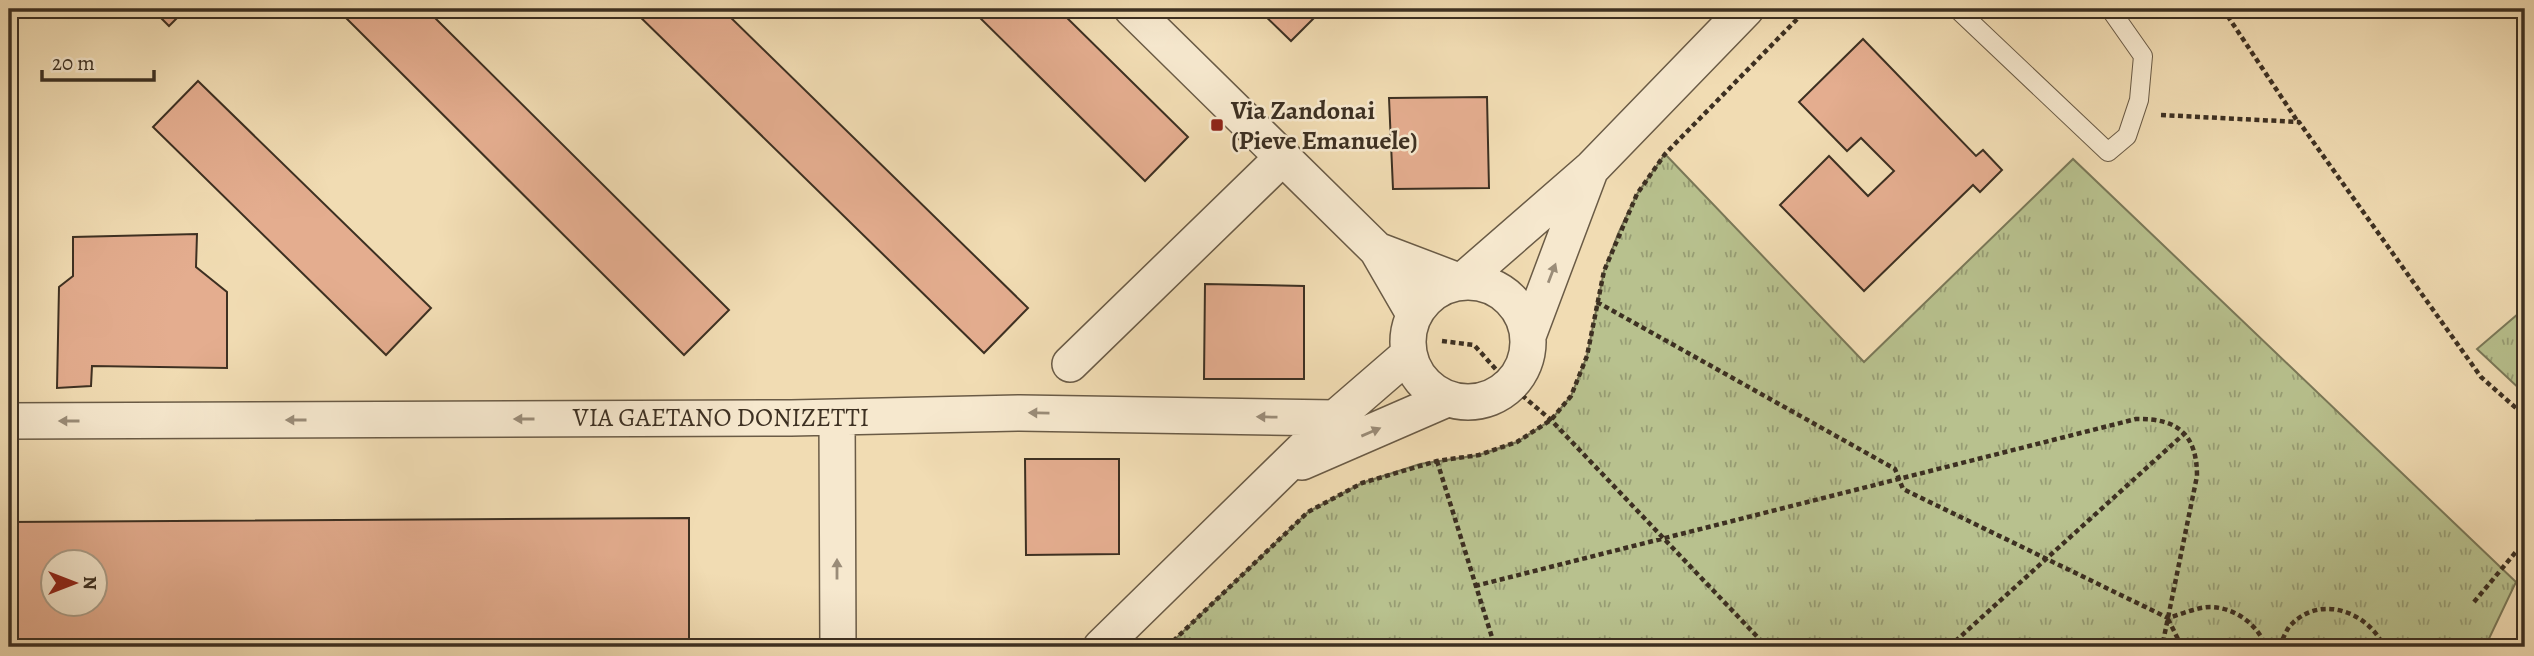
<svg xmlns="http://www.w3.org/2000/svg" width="2534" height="656" font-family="Alegreya,serif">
	<defs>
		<pattern id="grass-tufts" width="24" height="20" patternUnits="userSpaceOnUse" patternTransform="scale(1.75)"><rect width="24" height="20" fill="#b8c18e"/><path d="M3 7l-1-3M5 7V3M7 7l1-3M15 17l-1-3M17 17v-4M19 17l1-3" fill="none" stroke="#979d74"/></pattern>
	</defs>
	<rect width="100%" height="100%" fill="#f1dcb3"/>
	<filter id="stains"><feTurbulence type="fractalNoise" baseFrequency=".00286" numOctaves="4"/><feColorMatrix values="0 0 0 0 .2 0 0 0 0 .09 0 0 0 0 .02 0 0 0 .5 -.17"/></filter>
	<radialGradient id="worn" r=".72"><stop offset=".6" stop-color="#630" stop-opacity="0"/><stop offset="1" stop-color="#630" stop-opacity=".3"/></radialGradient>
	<path fill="url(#grass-tufts)" stroke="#7a7858" stroke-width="2" d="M1665,154L1864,362L2073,159L2516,582L2485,647H1167L1308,512L1362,483L1420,464L1479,455L1517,442L1551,420L1571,396L1587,356L1604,271L1618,234L1637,194Z
		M2525,308V394L2477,349Z"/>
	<path fill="#e4ad8f" stroke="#3d3022" stroke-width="2" fill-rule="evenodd" d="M152,9H186L169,26Z
		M337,9H426L729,310L684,355Z
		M632,9H722L1028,308L984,353Z
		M971,9H1058L1188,137L1145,181Z
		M1258,9H1323L1291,41Z
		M1863,39L1976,156L1983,150L2002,170L1980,192L1973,185L1864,291L1780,205L1829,156L1868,196L1894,171L1861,138L1847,151L1799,102Z
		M198,81L431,308L386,355L153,127Z
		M1487,97L1489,188L1393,189L1389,98Z
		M197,234L196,267L227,292V368L92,366L91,386L57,388L59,287L73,276V237Z
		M1205,284L1304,286V379H1204Z
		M1025,459H1119V554L1026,555Z
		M689,518V647H9V522ZM52,562H94V604H52Z"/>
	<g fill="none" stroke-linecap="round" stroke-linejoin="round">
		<defs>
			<path id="service" d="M1957,9L2108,152L2127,136L2139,100L2143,56L2110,9"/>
			<path id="minor" d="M1132,9L1377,250L1414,314
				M1377,250L1461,282
				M1461,282L1592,168L1746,9
				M1408 342a60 60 0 1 1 120 0a60 60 0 1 1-120 0Z
				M1528,336L1590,171
				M1070,364L1283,157
				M837,417L838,647
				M9,421L791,418L1020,413L1335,418
				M1302,462L1447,399
				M1101,647L1335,418L1409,354"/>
		</defs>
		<use href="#service" stroke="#6a5b46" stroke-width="20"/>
		<use href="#minor" stroke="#6a5b46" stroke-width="38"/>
		<path stroke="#3d3022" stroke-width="4.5" stroke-dasharray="5 3.5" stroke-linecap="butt" d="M2223,9L2298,122
			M2161,115L2299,122L2481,377L2525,416
			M1597,302L1895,469L1903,489L2168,618C2182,614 2197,607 2211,607C2236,608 2258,625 2266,647
			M1442,341L1474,345L1511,386L1551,420L1767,647
			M1437,461L1495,647
			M1475,586L2136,419C2177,418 2197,434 2197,476L2162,647
			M2474,602L2525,541
			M2168,619L2182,647
			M1167,647L1308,512L1362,483L1437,461L1479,455L1517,442L1551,420L1571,396L1587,356L1604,271L1637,194L1665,154L1807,9
			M1949,647L2185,433
			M2279,647C2282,641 2285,633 2289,627C2318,593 2368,611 2384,647"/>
		<use href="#service" stroke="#f6e8ce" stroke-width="18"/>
		<use href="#minor" stroke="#f6e8ce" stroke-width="35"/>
	</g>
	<defs><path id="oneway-solid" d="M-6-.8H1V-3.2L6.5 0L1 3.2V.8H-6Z" transform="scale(1.75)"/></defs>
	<g fill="#9a8c78">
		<use href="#oneway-solid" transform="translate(1552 273) rotate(-69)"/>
		<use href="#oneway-solid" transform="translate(1039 413) rotate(-179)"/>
		<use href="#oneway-solid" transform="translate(1267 417) rotate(-179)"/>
		<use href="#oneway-solid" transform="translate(524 419) rotate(180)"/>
		<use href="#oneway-solid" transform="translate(296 420) rotate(180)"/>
		<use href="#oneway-solid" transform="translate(69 421) rotate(180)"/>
		<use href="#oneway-solid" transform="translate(1371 432) rotate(-23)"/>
		<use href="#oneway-solid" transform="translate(837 569) rotate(-90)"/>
	</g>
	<rect fill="#8f2418" stroke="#f6e8ce" stroke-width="2.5" x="1210" y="118" width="14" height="14" rx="3.5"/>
	<g text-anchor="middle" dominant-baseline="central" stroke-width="5" stroke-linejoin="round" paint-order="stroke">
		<g font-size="26" font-weight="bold" fill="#3d3022" stroke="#f6e8ce" text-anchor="start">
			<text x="1231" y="110">Via Zandonai<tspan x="1231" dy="30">(Pieve Emanuele)</tspan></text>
		</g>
		<g font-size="26" fill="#3d3022" stroke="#f6e8ce">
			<text x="721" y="417">VIA GAETANO DONIZETTI</text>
		</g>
	</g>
	<rect width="2534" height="656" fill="none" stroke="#f1dcb3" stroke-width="35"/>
	<rect x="10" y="10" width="2513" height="635" fill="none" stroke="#3d3022" stroke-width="3.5"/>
	<rect x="18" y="18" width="2499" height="621" fill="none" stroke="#3d3022" stroke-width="2"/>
	<g transform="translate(74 583) rotate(90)"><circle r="33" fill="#f6e8ce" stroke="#ac9e89" stroke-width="2"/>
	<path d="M0-5L12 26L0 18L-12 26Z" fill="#8f2418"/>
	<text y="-10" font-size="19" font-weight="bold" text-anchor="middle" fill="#3d3022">N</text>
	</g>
	<path d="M42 70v10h112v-10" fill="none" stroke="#3d3022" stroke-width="3.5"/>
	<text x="52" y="70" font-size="21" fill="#3d3022" stroke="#f6e8ce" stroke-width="5" paint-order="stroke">20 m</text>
	<rect width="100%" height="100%" filter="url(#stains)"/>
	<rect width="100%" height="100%" fill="url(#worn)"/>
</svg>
